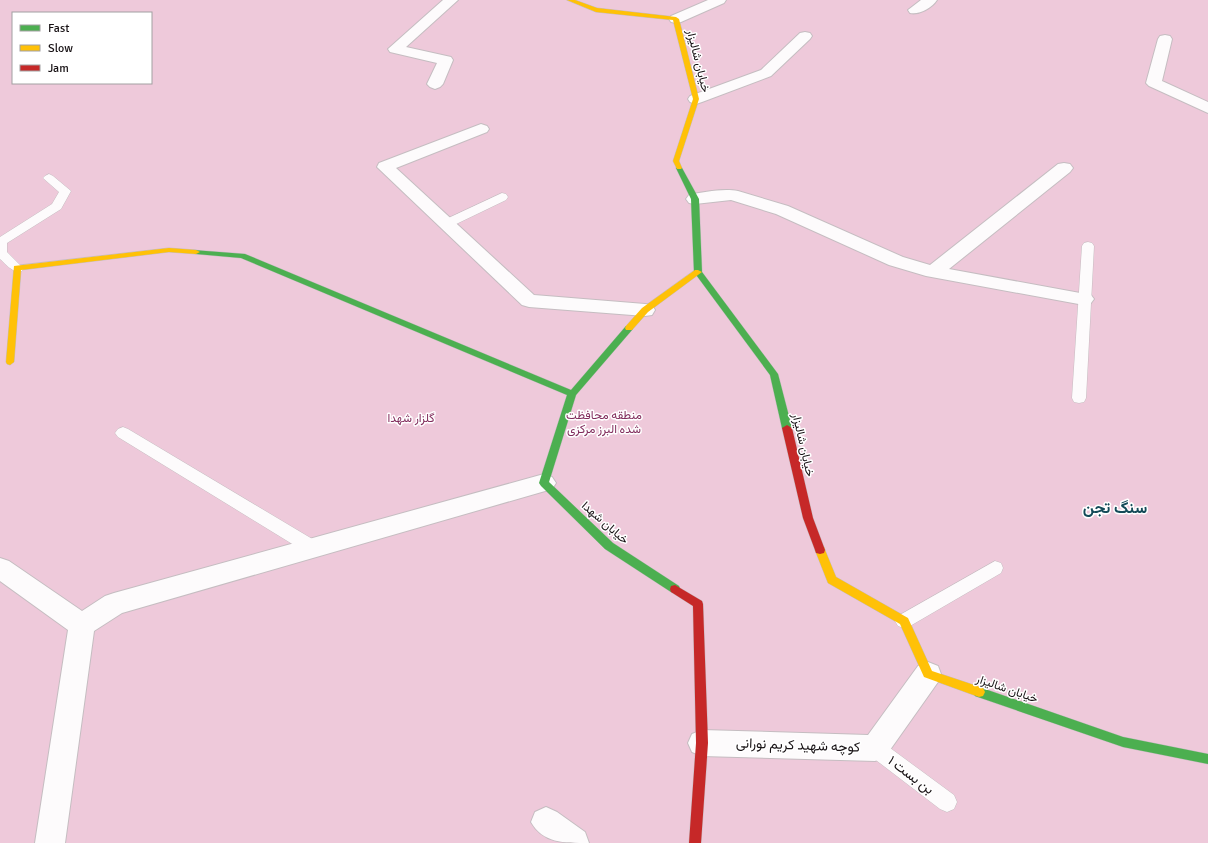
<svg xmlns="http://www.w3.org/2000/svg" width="1208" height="843" font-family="Signika,Vazirmatn,sans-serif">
	<rect width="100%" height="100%" fill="#f2e7eb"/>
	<path fill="#eec9da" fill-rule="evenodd" d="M0,0H1208V843H0ZM13,13H151V83H13Z"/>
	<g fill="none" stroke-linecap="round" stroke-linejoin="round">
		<defs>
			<path id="lane" d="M49,174L53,176L71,191L61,209L7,243V252L23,268L22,271C12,273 7,265 0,259V237L52,204L59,192L43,178L45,176Z
				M502,193L506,194L508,197L506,200L450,227H442L440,224L442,221Z
				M1088,242L1092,243L1094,246L1086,398L1084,402L1079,403L1074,402L1072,398L1082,246L1084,243Z
				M123,427L128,429L319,543L321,548L319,553L313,555L307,553L118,437L115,433L118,429Z
				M995,561L1001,563L1003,568L1001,573L910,626L904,628L898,626L895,621L898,616Z
				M875,739L882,742L954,795L957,802L954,809L947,812L940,809L868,754L865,748L868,742Z"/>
			<path id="street" d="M443,0H458L406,47L451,57L453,60L443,84L440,87L435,89L430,87L427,84L437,63L390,52L388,49Z
				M708,0H726L724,3L681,22L676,23L671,22L669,19L671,16Z
				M921,0H937C932,8 919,15 910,13L908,10Z
				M805,32L810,33L812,36L810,39L771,76L702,102L696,104L690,102L688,99L690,96L761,70L800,33Z
				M1165,35L1170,36L1172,39L1162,81L1208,102V113L1149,86L1146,83L1158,39L1160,36Z
				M481,124L487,126L489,129L487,132L396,168L534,295L645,304L652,305L655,310L652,315L645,316L529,307L522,305L377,167L379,163Z
				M1064,163L1070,164L1073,168L1070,172L949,269L1091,295L1094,299L1091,303L1084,305L926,276L889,265L776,214L731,200L695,204L689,203L686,199L689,195C703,192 724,188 738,191L788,206L903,257L930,265L1058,164Z
				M544,474L552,477L556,483L552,489L122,613L94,631L65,843H35L68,630L0,581V558L9,561L82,611L105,596L114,593Z
				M928,662L938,666L941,674L938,682L885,757L875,761L702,756L692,752L688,743L692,734L702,730L868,735L918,666Z
				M546,807L557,812L585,832L589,843C563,843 543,843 531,822L535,812Z"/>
			<path id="fast" d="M679,166L682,168L699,199L702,272L778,374L792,428L790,430L787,431L782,428L770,375L694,272L691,199L676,168Z
				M193,250L245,254L571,390L626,326H632L633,328L632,330L576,395L549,482L613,543L679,586L680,589L679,592L675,593L671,592L605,549L541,486L539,483L567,395L241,258L196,254L192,252Z
				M979,687L1123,737L1208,754V764L1123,747L975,696L973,692L975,688Z"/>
			<path id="slow" d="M567,0H575L597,8L676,17L679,19L699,99L679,161L682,168L681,169H677L673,161L693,99L673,20L596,12Z
				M169,248L196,250L200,252L196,254L169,252L21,270L14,362L10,365L7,364L6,362L14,266Z
				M695,270H698L702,272L648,312L632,330H626L625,328L626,326L642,308Z
				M820,546L824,547L825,550L836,577L908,618L932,671L983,688L985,692L983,696L979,697L924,677L900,624L828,583L815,550L816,547Z"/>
			<path id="jam" d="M787,425L792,428L813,518L825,550L824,553L820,554L816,553L815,550L803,518L782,428Z
				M675,585L702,601L703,604L708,743L701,843H689L696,743L693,606L671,592L670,589L671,586Z"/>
		</defs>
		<use href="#lane" stroke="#c5bdc1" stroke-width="1"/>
		<use href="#street" stroke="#c5bdc1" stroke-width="2"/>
		<use href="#fast" stroke="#c5bdc1" stroke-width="1"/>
		<use href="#slow" stroke="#c5bdc1" stroke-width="1"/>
		<use href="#jam" stroke="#c5bdc1" stroke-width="1"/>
		<use href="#lane" fill="#fdfbfc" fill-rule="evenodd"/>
		<use href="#street" fill="#fdfbfc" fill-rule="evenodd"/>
		<use href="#fast" fill="#4caf50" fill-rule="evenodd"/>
		<use href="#slow" fill="#ffc107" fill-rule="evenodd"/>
		<use href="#jam" fill="#c62828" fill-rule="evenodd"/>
	</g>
	<g text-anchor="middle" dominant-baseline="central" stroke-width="3" stroke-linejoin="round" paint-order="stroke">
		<g font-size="12" fill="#171114" stroke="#fff">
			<text transform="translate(698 61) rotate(76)">خیابان شالیزار</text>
			<text transform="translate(803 445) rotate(77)">خیابان شالیزار</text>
			<text transform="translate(605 523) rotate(41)">خیابان شهدا</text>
			<text transform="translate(1007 689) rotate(19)">خیابان شالیزار</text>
		</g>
		<g font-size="12" fill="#812c5c" stroke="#fff">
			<text x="604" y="415">منطقه محافظت<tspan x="604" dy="14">شده البرز مرکزی</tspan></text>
			<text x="411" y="418">گلزار شهدا</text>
		</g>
		<g font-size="14" fill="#171114" stroke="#fff">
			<text transform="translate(798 745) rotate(2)">کوچه شهید کریم نورانی</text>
			<text transform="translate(911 775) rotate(37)">بن بست ۱</text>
		</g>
		<g font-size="16" font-weight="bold" fill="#154b59" stroke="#fff">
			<text x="1115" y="508">سنگ تجن</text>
		</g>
	</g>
	<rect x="12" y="12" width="140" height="72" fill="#ffffff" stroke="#a2a0a1"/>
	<rect x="20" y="25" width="20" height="6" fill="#4caf50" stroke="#a2a0a1"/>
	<text x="48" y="32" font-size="12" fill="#171114">Fast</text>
	<rect x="20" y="45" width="20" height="6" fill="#ffc107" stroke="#a2a0a1"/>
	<text x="48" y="52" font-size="12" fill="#171114">Slow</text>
	<rect x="20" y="65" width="20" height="6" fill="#c62828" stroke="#a2a0a1"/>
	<text x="48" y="72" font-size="12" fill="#171114">Jam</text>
</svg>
